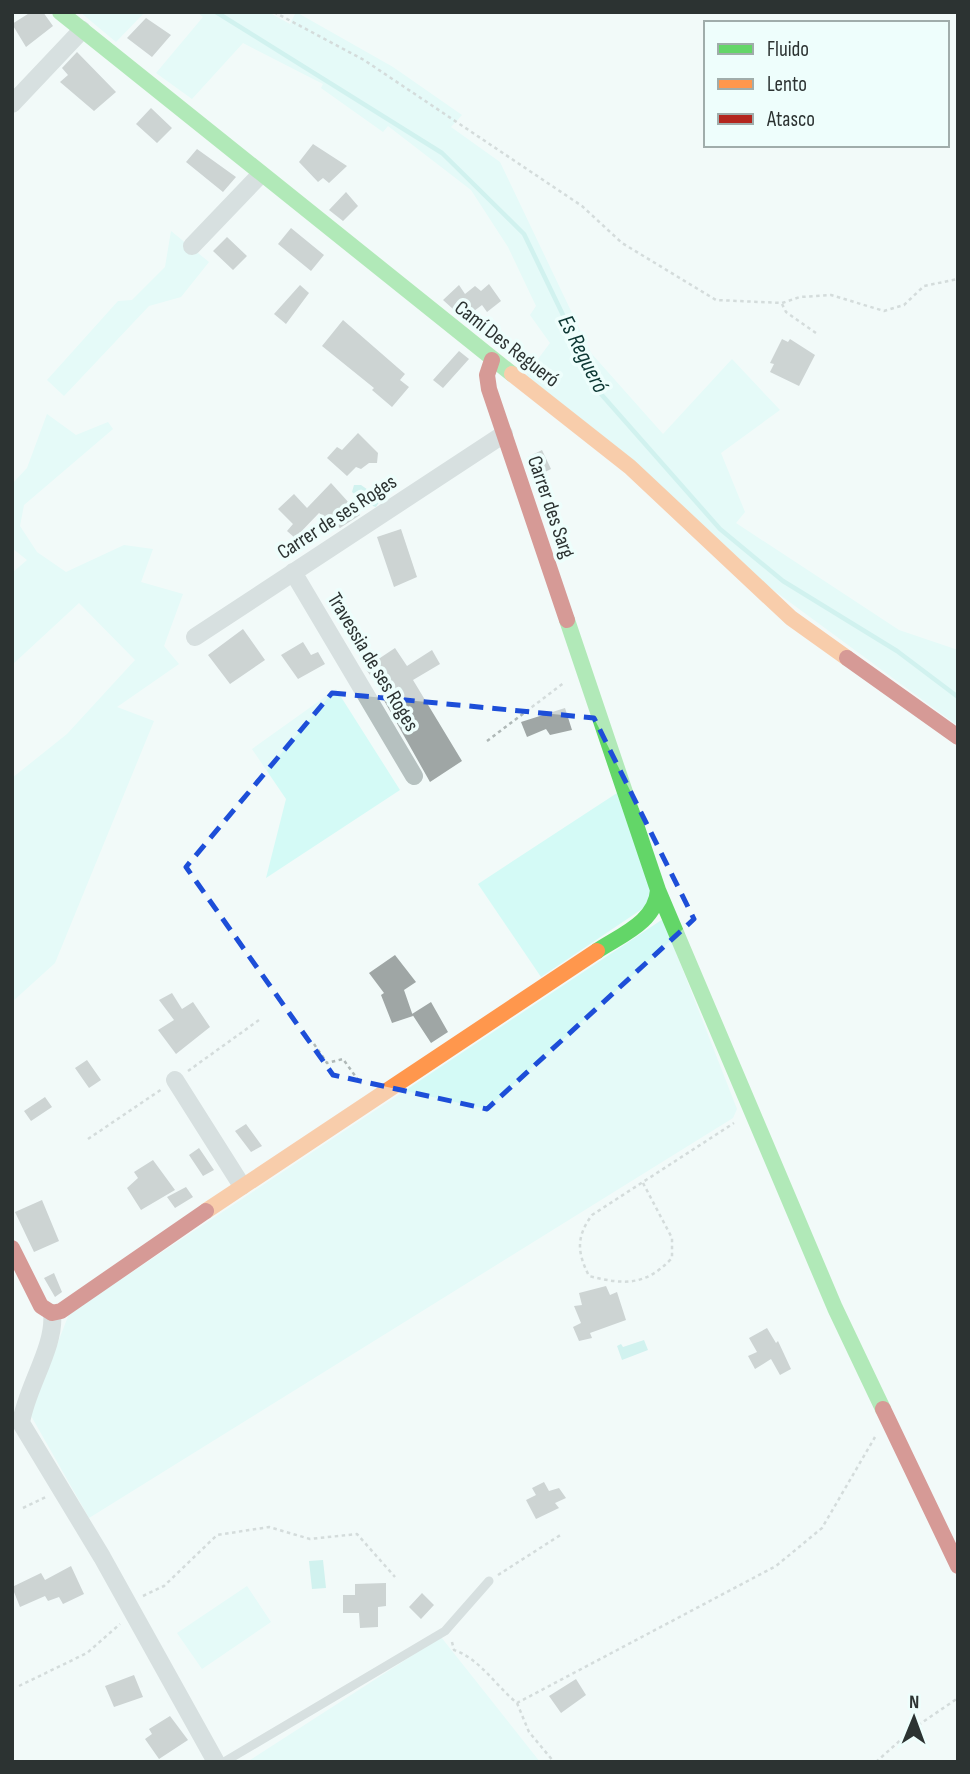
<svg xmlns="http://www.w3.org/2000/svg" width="970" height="1774" font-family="'Sofia Sans Condensed',sans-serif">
	<rect width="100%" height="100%" fill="#f2faf9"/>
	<path fill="#d4faf6" d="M80,12H145L116,42Z
		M197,12H268L290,24L296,12L393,67L462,115L451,127L500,162L591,353L663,434L732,359L780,410L721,453L745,512L736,523L899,630L958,650V726L757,578L526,375L550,343L530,315L536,306L508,247L471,190L388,126L383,132L321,88L323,84L243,43L192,99L156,73L203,17Z
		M171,231L209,262L181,297L149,306L64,396L47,380L118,301L132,300L165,267Z
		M47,414L76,435L108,422L113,429L24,505L20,526L37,552L66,572L124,545L153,549L141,582L183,594L164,646L179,664L117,707L154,721L55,963L12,1002V778L67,734L135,660L79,603L12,665V573L27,560L12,548V484L27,468Z
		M336,689L400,790L266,878L286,799L252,749Z
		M617,793L654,901L541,977L478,884Z
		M663,919L737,1109L733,1118L89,1518L30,1414L69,1314Z
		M247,1586L271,1622L202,1669L177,1633Z
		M441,1637L540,1762H247Z"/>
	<path fill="#a9e8e2" d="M354,485H361L381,499L376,507L366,504L352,492Z
		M644,1340L648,1350L622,1360L617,1346L621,1344L623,1347Z
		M323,1560L326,1588L312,1589L309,1561Z"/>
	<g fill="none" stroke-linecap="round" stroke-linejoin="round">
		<path stroke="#a9e8e2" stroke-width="4.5" d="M216,12L442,153L524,234L601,394L720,529L783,581L897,651L958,697"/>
	</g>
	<path fill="#9fa6a5" d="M31,12H43L53,26L26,47L12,24Z
		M146,18L171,35L152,57L127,38Z
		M77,52L116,92L94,111L60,82L68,75L62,68Z
		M151,108L172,128L157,143L136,124Z
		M313,144L347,166L329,183L323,178L318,182L299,162Z
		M197,149L236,177L223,192L186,162Z
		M346,192L358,206L343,221L329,210Z
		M291,228L324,255L311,271L278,244Z
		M227,237L247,256L233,270L213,251Z
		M489,284L501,301L487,312L482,305L474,311L467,302L453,309L443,300L459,285L465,294L475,286L481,291Z
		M300,285L309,293L286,324L274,314Z
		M343,320L405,374L400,380L409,387L392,407L372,390L374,388L322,346Z
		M782,339L788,342L790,339L815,355L799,386L770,372L774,364L770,363Z
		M459,351L469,359L443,388L433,380Z
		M358,433L378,453L377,463H369L361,469L356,467L347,476L327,458L337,447L342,450Z
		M542,450L551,469L535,477L528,457Z
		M331,483L360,515L340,528L319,513L295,538L287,531L293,524L278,509L294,494L307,508Z
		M401,529L417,577L394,587L377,537Z
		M243,629L265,660L230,684L208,655Z
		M303,642L311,655L318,652L325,664L298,679L281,655Z
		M395,648L407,666L432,650L440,664L413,680L462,761L430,782L381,695L383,693L365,668Z
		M565,708L572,730L550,735L546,729L527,737L521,722Z
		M395,955L416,982L404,990L413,1016L392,1023L381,995L384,993L369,973Z
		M172,993L182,1009L193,1002L210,1027L176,1054L158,1030L174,1020L159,1000Z
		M431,1002L448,1032L431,1043L412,1014Z
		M87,1060L101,1080L89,1088L75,1068Z
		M45,1097L52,1107L31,1121L24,1111Z
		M246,1124L262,1146L251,1152L235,1131Z
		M199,1148L214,1170L203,1176L189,1155Z
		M153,1160L175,1190L141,1210L127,1188L138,1178L134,1172Z
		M186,1187L193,1197L175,1208L167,1197Z
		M42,1200L59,1241L34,1252L15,1212Z
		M54,1273L62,1292L55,1297L44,1278Z
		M606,1286L610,1295L617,1292L626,1320L590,1333L592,1338L579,1341L573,1327L581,1323L574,1306L582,1305L579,1293Z
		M767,1328L776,1343L778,1341L791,1369L780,1375L771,1359L755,1369L748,1356L757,1352L749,1338Z
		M544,1482L549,1491L559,1488L566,1498L555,1503L559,1508L536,1519L526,1500L536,1495L532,1488Z
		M71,1566L84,1594L63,1604L59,1597L48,1601L45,1596L20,1607L12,1587L41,1573L45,1580Z
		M386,1583V1606L378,1607V1627L360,1628L359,1613H343V1595H355V1584Z
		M422,1593L434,1605L421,1619L409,1607Z
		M134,1675L143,1697L114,1707L105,1686Z
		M576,1679L586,1695L561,1713L549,1696Z
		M170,1716L188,1740L159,1759L145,1739L152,1734L149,1729Z"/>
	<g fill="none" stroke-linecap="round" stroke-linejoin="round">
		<path stroke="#afb8b7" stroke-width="2.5" stroke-dasharray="3.5 3.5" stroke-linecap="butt" d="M274,12L364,60L582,206L622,243L716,300L782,303L800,297L831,295L884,311L904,305L924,286L958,279
			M782,304L786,312L816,333
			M487,741L565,682
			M314,1044L327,1063L343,1059L361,1084
			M188,1071L259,1020
			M88,1139L162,1089
			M643,1183L672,1238V1258C646,1286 624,1285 589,1276C577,1252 576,1237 592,1215L734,1123
			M23,1508L46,1497
			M498,1575L562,1534
			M143,1596L164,1586L217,1535L269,1527L310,1539L357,1534L395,1577
			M452,1642L454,1650C480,1659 495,1685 517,1703L776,1566L822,1528L875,1437
			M19,1686L87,1653L120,1624
			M517,1703L529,1732L554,1762
			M876,1762L914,1728L958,1698"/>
		<path stroke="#b6c1c0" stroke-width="9" d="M224,1762L445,1631L489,1581"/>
		<path stroke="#b6c1c0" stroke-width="18" d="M12,104L82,30
			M192,246L260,175
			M293,572L414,776
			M195,637L504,434
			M175,1080L242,1186
			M52,1313C56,1346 26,1388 21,1423L102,1557L216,1762"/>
		<path stroke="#63d668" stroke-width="16" d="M60,12L512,374
			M567,620L658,890C656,922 621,935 597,951
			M658,890L835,1308L883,1409"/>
		<path stroke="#ff974d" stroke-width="16" d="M512,374L630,467L791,618L847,658
			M206,1211L597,951"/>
		<path stroke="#b3261e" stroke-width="16" d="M492,360L487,375L489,389L567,620
			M847,658L958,737
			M12,1248L41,1306L52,1313L61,1311L206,1211
			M883,1409L958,1566"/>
	</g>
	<path d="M0 0H970V1774H0ZM332,693L594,718L694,919L487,1109L333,1075L186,867Z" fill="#f2faf9" fill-opacity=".55" fill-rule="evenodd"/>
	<path fill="none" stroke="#1d4ed8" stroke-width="5" stroke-dasharray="14 9" stroke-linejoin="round" d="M332,693L594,718L694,919L487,1109L333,1075L186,867Z"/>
	<g text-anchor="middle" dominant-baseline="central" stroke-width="7" stroke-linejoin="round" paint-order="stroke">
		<g font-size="21" fill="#2c3332" stroke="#eefefc">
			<text transform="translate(507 344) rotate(38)">Camí Des Regueró</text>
			<text transform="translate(551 507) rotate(71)">Carrer des Sarg</text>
			<text transform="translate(337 517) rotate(-33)">Carrer de ses Roges</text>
			<text transform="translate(373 662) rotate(59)">Travessia de ses Roges</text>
		</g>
		<g font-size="23" font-style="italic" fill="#0c3733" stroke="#eefefc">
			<text transform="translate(583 354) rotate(63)">Es Regueró</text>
		</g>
	</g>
	<rect width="970" height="1774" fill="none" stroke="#2c3332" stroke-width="28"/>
	<rect x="704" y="21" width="245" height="126" fill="#eefefc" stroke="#a0adab" stroke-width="2"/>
	<rect x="718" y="44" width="35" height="10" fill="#63d668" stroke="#a0adab" stroke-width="2"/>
	<text x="767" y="56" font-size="21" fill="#2c3332">Fluido</text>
	<rect x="718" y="79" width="35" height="10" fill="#ff974d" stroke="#a0adab" stroke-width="2"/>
	<text x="767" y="91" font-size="21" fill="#2c3332">Lento</text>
	<rect x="718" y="114" width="35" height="10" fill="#b3261e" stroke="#a0adab" stroke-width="2"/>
	<text x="767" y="126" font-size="21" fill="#2c3332">Atasco</text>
	<g transform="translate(914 1718) rotate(1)" stroke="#eefefc" stroke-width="5" paint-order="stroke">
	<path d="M0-5L12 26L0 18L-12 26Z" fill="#2c3332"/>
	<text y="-10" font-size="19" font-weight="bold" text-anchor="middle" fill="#2c3332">N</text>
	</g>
</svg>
